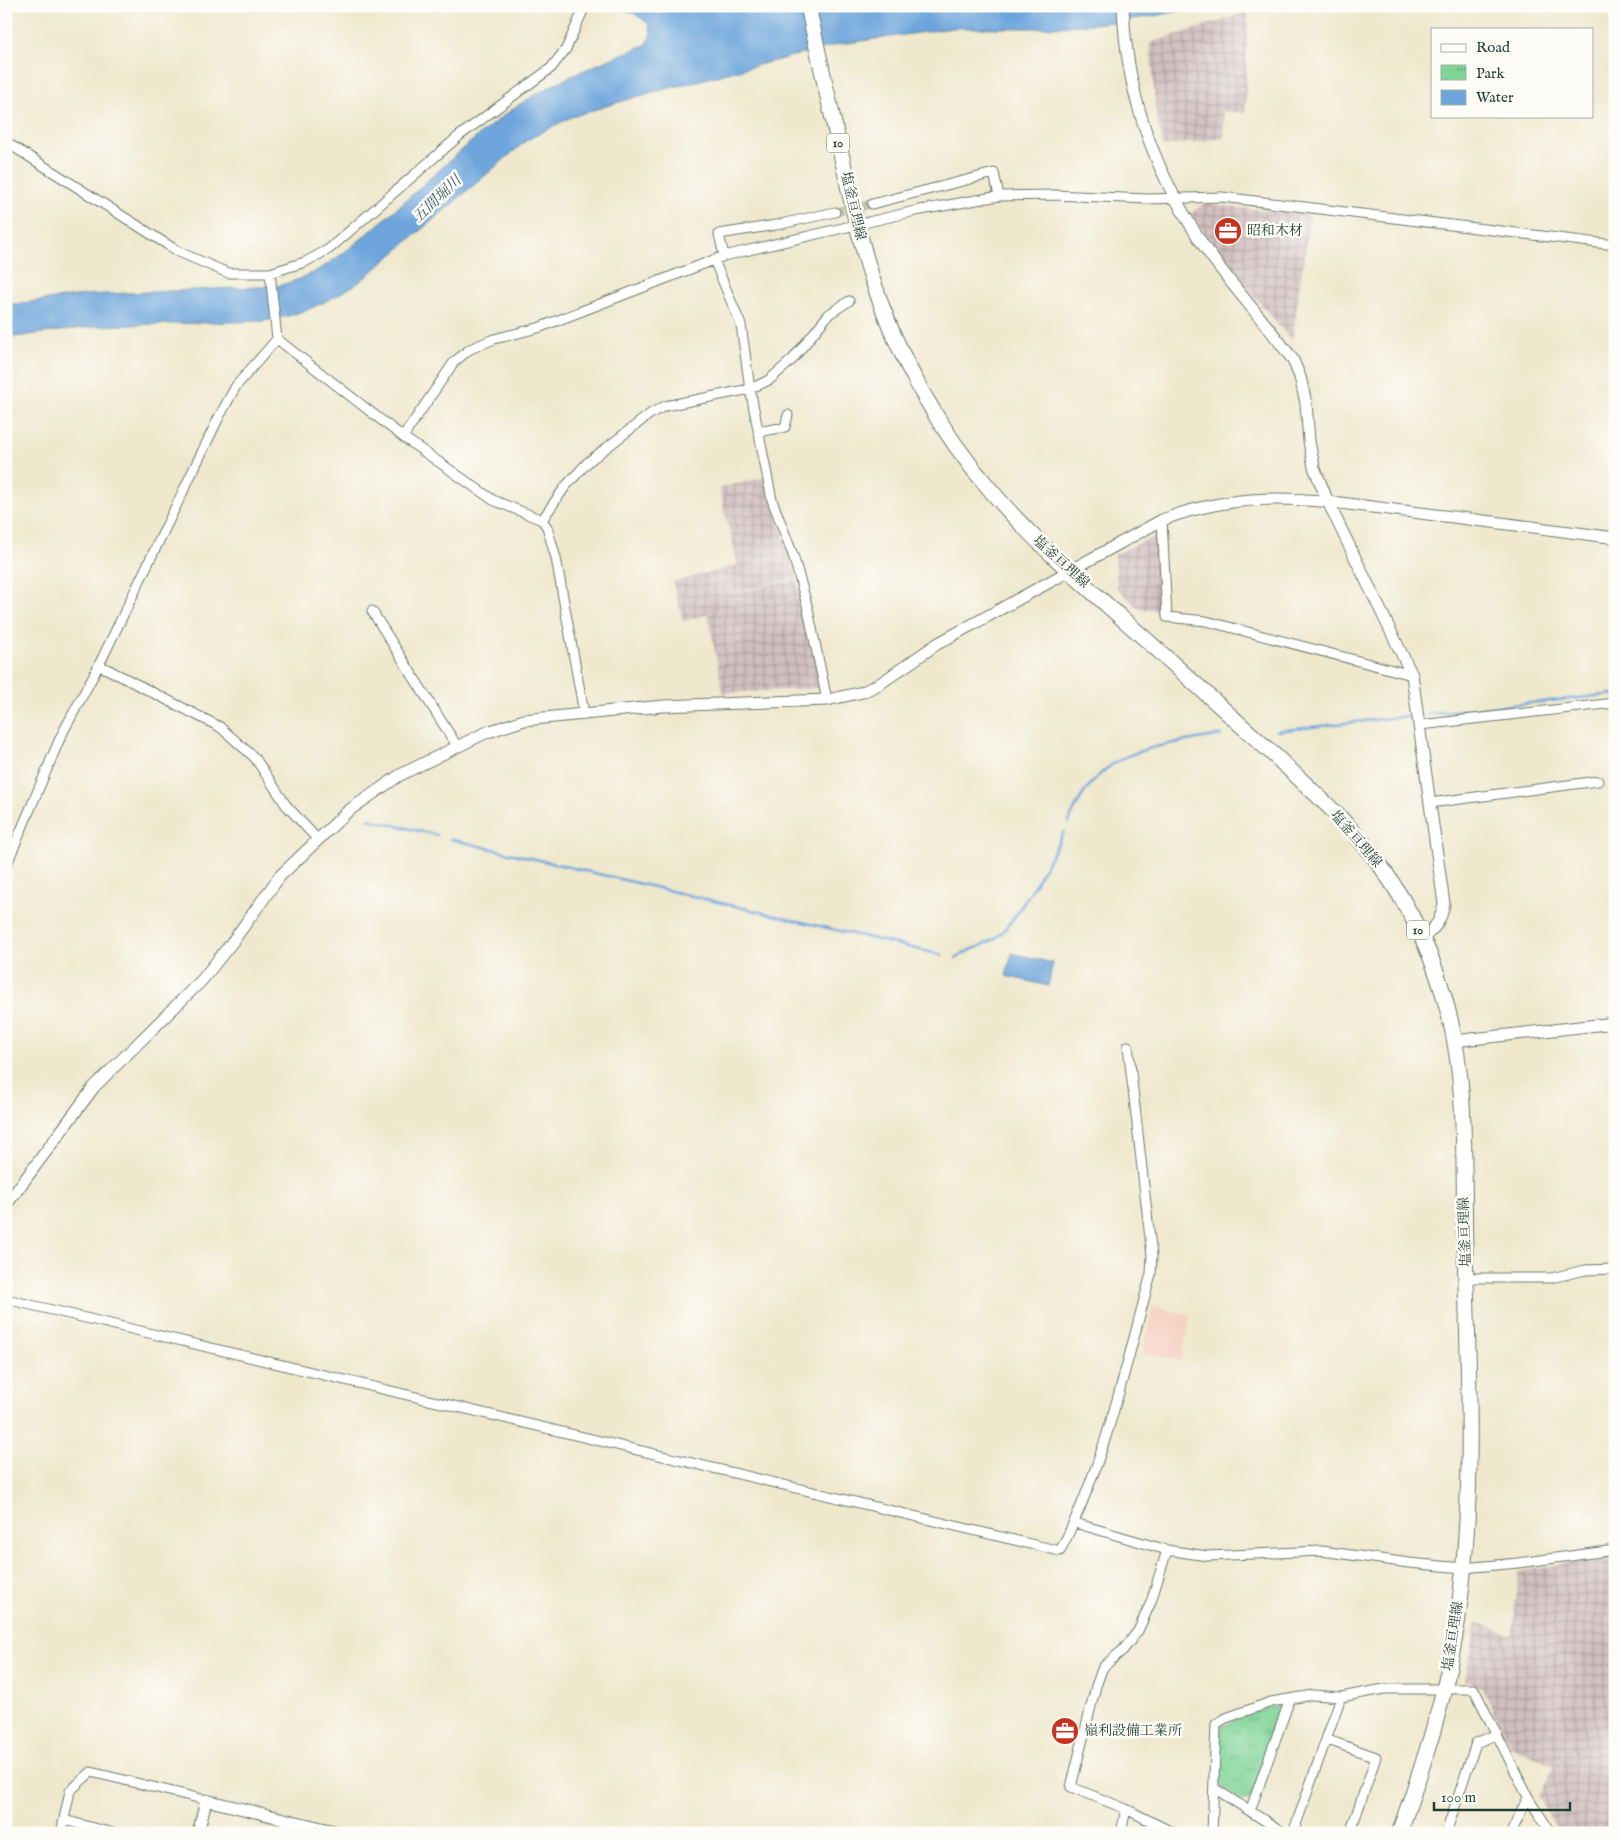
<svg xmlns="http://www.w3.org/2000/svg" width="1621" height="1839" font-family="'IM FELL English','Noto Serif JP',serif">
	<defs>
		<pattern id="industrial-grid" width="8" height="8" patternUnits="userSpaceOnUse" patternTransform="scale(1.25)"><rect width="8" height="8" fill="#d1bfbf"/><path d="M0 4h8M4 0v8" fill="none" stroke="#a99c9c"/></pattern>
		<pattern id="park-tufts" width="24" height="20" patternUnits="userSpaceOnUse" patternTransform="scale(1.25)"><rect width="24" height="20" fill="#7fd496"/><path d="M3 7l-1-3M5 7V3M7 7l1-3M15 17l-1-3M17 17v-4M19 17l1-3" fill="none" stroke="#67ad7b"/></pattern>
	</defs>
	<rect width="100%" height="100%" fill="#fdfcf7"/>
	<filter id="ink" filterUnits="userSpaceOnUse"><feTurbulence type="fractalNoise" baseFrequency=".02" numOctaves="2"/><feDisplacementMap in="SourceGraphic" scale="10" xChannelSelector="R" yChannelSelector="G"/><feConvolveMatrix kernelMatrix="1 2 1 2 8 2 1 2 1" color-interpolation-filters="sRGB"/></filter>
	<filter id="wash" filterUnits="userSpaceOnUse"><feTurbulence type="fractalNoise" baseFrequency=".0096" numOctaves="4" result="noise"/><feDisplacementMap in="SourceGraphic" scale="20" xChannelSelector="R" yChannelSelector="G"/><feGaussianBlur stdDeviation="1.12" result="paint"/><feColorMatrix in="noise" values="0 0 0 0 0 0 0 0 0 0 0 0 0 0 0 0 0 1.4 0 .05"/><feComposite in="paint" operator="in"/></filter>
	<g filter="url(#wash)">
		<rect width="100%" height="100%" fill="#efe8cd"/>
		<path fill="#f6d2c5" d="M1153,1307L1191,1315L1181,1361L1143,1353Z"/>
		<path fill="url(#industrial-grid)" d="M1248,12L1245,113L1223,111L1224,138L1163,146L1156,114L1150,43Z
			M1203,204L1310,215L1292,341L1225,262L1191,214Z
			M765,477L797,578L734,592L728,570L739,615L734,593L797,579L822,688L723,693L708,614L683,621L673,582L738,565L719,488Z
			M1160,534L1162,610L1139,609L1117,588L1115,554Z
			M1615,1556V1833H1560L1538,1798L1554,1765L1511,1747L1482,1687L1464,1681L1477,1622L1512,1635L1519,1572L1595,1557Z"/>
		<path fill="url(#park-tufts)" stroke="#4f8865" d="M1278,1705L1281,1709L1251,1799L1242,1801L1222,1787L1218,1781L1221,1726L1246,1715Z"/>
		<path fill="#6da5dc" stroke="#467188" d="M616,6H1203L1155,16L1104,23L1040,28H953L840,44L639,96L571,117L527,140L361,281C330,301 300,316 263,321L99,326L6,338V305L85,295L277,286C321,276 354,245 388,216C425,184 460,149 499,119C546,83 594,66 647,44L651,33L649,24L635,14Z
			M1012,953L1053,963L1048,986L1006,976Z"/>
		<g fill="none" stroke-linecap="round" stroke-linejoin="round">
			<path stroke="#6da5dc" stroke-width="2.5" d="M1427,714L1615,694
				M1277,731L1408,716
				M368,819L437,835
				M1069,822C1098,747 1151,748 1221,735
				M450,839L942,955
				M956,958C969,949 985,946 997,937C1020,917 1048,860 1064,832"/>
		</g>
	</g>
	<g filter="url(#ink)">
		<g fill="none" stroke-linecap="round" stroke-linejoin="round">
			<path stroke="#c5c6ae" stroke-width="9" stroke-dasharray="9 4.5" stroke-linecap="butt" d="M835,212L872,204"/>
			<defs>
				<path id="minor" d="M6,142L179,252L228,273H270L305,262L329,249L459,136L551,68L566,49L585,6
					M872,204L994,173L999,196
					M724,256L719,234L776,225L835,212
					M714,260L741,325L750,389L772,500L793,555L807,605L827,700
					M270,273L277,339L403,437L454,362L470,349L494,339L538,328L724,256L915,211L999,196L1053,195L1148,199L1222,197L1615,245
					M758,432L785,427L788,415
					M403,437L493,500L542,520L547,527L556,558L584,713
					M542,520L565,487L588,462L650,414L665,406L750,389L769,380L792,360L829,314L849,301
					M1162,520L1167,617L1206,621L1412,675
					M372,611L457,746
					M99,665L220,727L255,758L286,805L317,839
					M1420,725L1615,703
					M1430,803L1598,781
					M6,866L61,736L99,665L219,417L236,386L277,339
					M1466,1278H1551L1585,1270L1615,1269
					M6,1299L1060,1551C1105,1464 1125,1368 1151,1274L1152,1256L1128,1046
					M1075,1523L1167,1550L1207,1556L1322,1551L1409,1563L1463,1568L1518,1563L1615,1550
					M1167,1550L1151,1602L1138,1631L1123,1650L1103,1667L1096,1686L1071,1787L1126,1809L1174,1833
					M1328,1740L1376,1757L1350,1833
					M1214,1788L1284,1833
					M1250,1811L1290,1699
					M64,1820L113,1833
					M61,1833L70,1791L91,1772L206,1800
					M1121,1833L1126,1809
					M1212,1833L1216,1724L1226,1718L1271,1702L1313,1695L1341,1697L1384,1689H1474L1528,1797L1551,1833
					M1293,1833L1341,1697
					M1446,1833L1476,1743L1497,1734
					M1511,1833L1528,1797"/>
				<path id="tertiary" d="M1123,6C1126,92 1152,165 1198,237C1226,281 1263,318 1293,360L1300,377L1306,403L1309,441L1314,467L1328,502L1412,675L1444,904C1441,920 1436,928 1422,938
					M1454,1041L1615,1023
					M6,1205L94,1087L202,980L233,941L280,876L348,811L400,775L485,733L524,720L663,706L827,700L863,692L881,683L937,644L1162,520C1253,485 1327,502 1420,513C1485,521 1550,529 1615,538
					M198,1833L206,1800L342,1833"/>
				<path id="primary" d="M808,6C819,57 830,107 842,158C851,198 859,239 872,278C897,356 939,431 993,493C1040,548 1096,595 1150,643C1191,680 1232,717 1273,754C1310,789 1350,823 1380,865C1412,910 1436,961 1449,1015C1468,1089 1463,1175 1465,1252C1469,1376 1475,1501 1457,1624C1446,1696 1424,1764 1399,1833"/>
			</defs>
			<use href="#minor" stroke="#68796a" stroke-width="11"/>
			<use href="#tertiary" stroke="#68796a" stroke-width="13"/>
			<use href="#primary" stroke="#68796a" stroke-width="17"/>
			<use href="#minor" stroke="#fff" stroke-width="9"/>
			<use href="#tertiary" stroke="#fff" stroke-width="11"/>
			<use href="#primary" stroke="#fff" stroke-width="15"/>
		</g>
	</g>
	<defs>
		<symbol id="office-disc" viewBox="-11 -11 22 22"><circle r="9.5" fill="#c8321e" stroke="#fdfcf7"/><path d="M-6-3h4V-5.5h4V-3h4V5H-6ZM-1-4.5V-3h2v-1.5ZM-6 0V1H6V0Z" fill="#fff"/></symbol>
	</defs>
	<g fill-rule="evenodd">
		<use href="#office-disc" x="1212" y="215" width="32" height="32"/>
		<use href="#office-disc" x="1049" y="1715" width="32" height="32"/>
	</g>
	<g text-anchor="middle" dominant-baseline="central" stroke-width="5" stroke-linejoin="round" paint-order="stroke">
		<g fill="#fdfcf7" stroke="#62766e" stroke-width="1">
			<rect x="827" y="133.5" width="22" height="19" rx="4"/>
			<rect x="1407" y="920.5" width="22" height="19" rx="4"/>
		</g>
		<g font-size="12" font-weight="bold" fill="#1f3d34">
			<text x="838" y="143">10</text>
			<text x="1418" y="930">10</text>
		</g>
		<g font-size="14" fill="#1f3d34" stroke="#fdfcf7">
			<text transform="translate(853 206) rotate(77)">塩釜亘理線</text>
			<text transform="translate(1061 562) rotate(42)">塩釜亘理線</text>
			<text transform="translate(1356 839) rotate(49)">塩釜亘理線</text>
			<text transform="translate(1465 1232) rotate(-92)">塩釜亘理線</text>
			<text transform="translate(1453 1636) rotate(-81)">塩釜亘理線</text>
		</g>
		<g font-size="14" fill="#1f3d34" stroke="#fdfcf7" text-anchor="start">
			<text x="1247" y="231">昭和木材</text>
			<text x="1084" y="1731">嶺利設備工業所</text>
		</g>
		<g font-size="15" font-style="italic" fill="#3a616f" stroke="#fdfcf7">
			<text transform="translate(437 199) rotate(-44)">五間堀川</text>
		</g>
	</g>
	<rect width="1621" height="1839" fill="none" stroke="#fdfcf7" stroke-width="25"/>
	<rect x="1431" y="28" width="162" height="90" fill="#fdfcf7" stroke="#a4b0a9"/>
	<rect x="1441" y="44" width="25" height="8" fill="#ffffff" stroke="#a4b0a9"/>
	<text x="1476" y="52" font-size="15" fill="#1f3d34">Road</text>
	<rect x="1441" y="65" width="25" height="15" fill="url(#park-tufts)" stroke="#a4b0a9"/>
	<text x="1476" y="78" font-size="15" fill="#1f3d34">Park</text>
	<rect x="1441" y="90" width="25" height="15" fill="#6da5dc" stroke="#a4b0a9"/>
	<text x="1476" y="102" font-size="15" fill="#1f3d34">Water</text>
	<path d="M1434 1802v8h136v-8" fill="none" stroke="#1f3d34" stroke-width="2.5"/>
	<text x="1441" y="1802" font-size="15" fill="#1f3d34" stroke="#fdfcf7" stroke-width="4" paint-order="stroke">100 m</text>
</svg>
